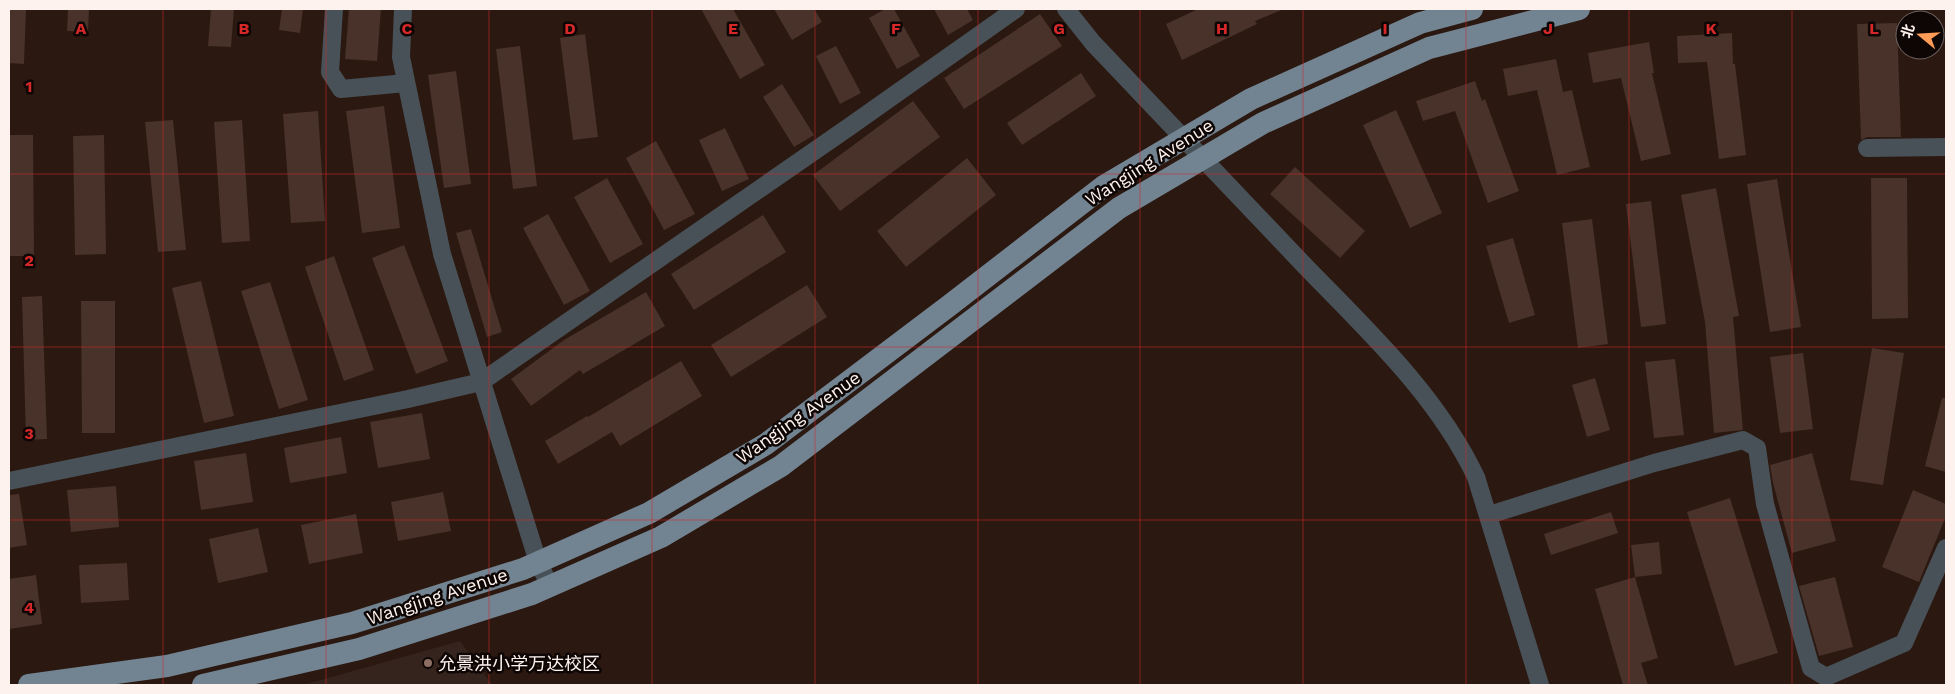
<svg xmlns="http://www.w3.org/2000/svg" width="1955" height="694" font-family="'Work Sans','Noto Sans SC',sans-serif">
	<rect width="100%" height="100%" fill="#2b1810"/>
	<path fill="#35241d" d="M460,641L492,685H303Z"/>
	<path fill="#48322a" d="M9,9H26L24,64L9,63Z
		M68,9H89L88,32L67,31Z
		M211,9H234L231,47L208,46Z
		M282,9H303L300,33L279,30Z
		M349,9H381L377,61L345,59Z
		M701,9H733L765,65L740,79Z
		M774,9H814L822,22L792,40Z
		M885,9H894L920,56L897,69L869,18Z
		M934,9H967L973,20L948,35Z
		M1198,9H1284L1255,21L1257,24L1182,60L1166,24Z
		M1040,14L1062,46L964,109L944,78Z
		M1897,23L1901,137H1867L1861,140L1857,24Z
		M1732,33L1733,64H1735L1746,155L1719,159L1707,62L1678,63L1677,36Z
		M585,34L598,137L573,140L560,38Z
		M1649,42L1654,73H1652L1671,154L1641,161L1621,78L1593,83L1588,53Z
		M520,46L537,186L513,189L496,49Z
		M836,46L861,93L840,104L816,56Z
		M1556,59L1563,92L1572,90L1590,167L1557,175L1537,90L1508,96L1503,69Z
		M456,71L471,184L444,188L428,75Z
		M1081,73L1096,96L1022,145L1007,123Z
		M1475,81L1482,101L1485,99L1519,191L1488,203L1455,111L1423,121L1416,101Z
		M782,84L814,135L794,147L763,97Z
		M913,101L940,137L840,211L813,175Z
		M384,106L400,228L362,233L346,111Z
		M1396,110L1442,213L1410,228L1363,125Z
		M318,111L325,221L291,223L283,114Z
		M173,120L186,250L158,252L145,122Z
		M242,120L250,241L222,243L214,122Z
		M725,128L749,179L722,191L699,140Z
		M9,135H33L34,256H10Z
		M104,135L106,254L75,255L73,136Z
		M656,141L695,214L664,230L626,158Z
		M967,158L996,195L906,267L877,231Z
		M1295,167L1365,231L1340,258L1270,194Z
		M607,178L643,244L610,263L574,197Z
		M1871,178H1907L1908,318L1872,319Z
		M1777,179L1801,327L1770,332L1747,184Z
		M1716,188L1739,316L1733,317L1743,430L1714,433L1705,322L1681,195Z
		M1651,201L1666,324L1641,327L1626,204Z
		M548,214L590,291L564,305L523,228Z
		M763,215L786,252L694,310L671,274Z
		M1592,219L1608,344L1578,348L1562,223Z
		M471,229L502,332L487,337L456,233Z
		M1513,238L1535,315L1509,323L1486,246Z
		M404,245L448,361L416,374L372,258Z
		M334,256L374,370L344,381L305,267Z
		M201,281L234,416L204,423L172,288Z
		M270,282L308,400L279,409L241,291Z
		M807,285L827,317L731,377L711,345Z
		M646,292L665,326L583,374L580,370L531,406L511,379L564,340Z
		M42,296L47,439L26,440L22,297Z
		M81,301H115V433H82Z
		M1872,348L1904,353L1883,485L1850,480Z
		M1803,353L1813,429L1780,433L1770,357Z
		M1675,359L1684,435L1654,438L1645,362Z
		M681,361L702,396L620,446L612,432L558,464L545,441L587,416L588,417Z
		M1595,378L1610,430L1587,437L1572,385Z
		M1942,398H1946V472L1925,466Z
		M422,413L430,459L378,468L370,422Z
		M341,437L347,473L290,483L284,448Z
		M246,453L253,502L201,510L194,461Z
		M1812,453L1836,541L1792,553L1773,483L1770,465Z
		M116,486L119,527L71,532L67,490Z
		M1913,490L1946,504V516L1919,582L1882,567Z
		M443,492L451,531L398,541L391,502Z
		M19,494L27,545L9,548V495Z
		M1730,498L1778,653L1735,666L1687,512Z
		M1611,512L1618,533L1551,555L1544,534Z
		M356,514L363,553L309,564L301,525Z
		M258,528L268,572L218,583L209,539Z
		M1659,542L1662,574L1635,577L1631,545Z
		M127,563L129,600L81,603L79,565Z
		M36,575L42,624L9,629V579Z
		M1635,577L1658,658L1641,663L1648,685H1623L1595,589Z
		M1835,577L1853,647L1819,656L1799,586Z"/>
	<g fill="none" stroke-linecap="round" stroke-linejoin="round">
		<path stroke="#485157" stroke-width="18" d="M334,9L330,72L341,89L406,83
			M403,9L401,57L442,254L538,562L550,586
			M1066,9L1093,43C1164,117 1234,192 1305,266C1368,331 1437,395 1476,477L1540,685
			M1867,148L1946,147
			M9,481L408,399L481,382L849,127L1016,9
			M1489,515L1654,463L1743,440L1757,448L1765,504L1811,668L1826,677L1904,643L1946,548"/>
		<path stroke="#728492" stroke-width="22" d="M29,685L167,666L352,623L523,569L649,513L766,444L950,305L1104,186L1251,99L1420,23L1472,9
			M203,685L359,649L532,594L661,537L781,466L1119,208L1263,123L1429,48L1579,9"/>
	</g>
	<path fill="none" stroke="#d62828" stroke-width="1" stroke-opacity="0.55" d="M163,9V685M326,9V685M489,9V685M652,9V685M815,9V685M978,9V685M1140,9V685M1303,9V685M1466,9V685M1629,9V685M1792,9V685M9,174H1946M9,347H1946M9,520H1946"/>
	<circle fill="#8d6e63" stroke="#0e0604" stroke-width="2" cx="428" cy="663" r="5"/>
	<g text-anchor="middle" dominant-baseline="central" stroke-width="5" stroke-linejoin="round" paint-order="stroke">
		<g font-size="18" fill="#fef2ee" stroke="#0e0604">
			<text transform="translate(1149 162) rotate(-32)">Wangjing Avenue</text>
			<text transform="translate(798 417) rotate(-35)">Wangjing Avenue</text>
			<text transform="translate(437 596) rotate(-18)">Wangjing Avenue</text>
		</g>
		<g font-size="18" fill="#fef2ee" stroke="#0e0604" text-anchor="start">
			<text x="438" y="663">允景洪小学万达校区</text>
		</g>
	</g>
	<g font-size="16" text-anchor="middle" font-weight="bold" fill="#d62828" stroke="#0e0604" stroke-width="5" stroke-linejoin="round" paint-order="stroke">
		<text x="81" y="34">A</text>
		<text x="244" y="34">B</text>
		<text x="407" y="34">C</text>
		<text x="570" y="34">D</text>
		<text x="733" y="34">E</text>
		<text x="896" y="34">F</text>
		<text x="1059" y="34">G</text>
		<text x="1222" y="34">H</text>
		<text x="1385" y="34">I</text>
		<text x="1548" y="34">J</text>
		<text x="1711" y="34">K</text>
		<text x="1874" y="34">L</text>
		<text x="29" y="92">1</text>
		<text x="29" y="266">2</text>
		<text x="29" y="439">3</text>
		<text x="29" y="613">4</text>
	</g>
	<rect width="1955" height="694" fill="none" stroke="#fef2ee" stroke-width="20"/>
	<g transform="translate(1920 35) rotate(288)"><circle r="24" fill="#0e0604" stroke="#6e6462"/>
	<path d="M0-4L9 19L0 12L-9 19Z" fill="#fe9c57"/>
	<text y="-8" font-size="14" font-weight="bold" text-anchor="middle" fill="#fef2ee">北</text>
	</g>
</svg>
